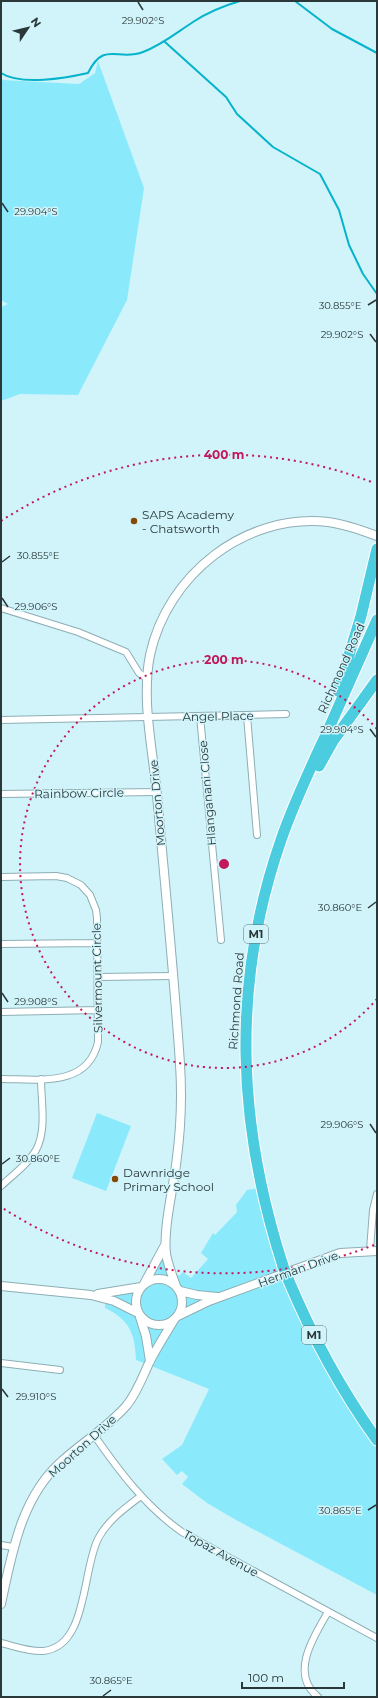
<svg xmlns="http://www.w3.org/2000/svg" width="378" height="1698" font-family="Montserrat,sans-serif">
	<rect width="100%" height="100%" fill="#d1f4fa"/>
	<path fill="#8aeafb" d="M98,61L144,188L127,300L78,395L20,394L1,401V307L8,304L1,300V78L3,80L79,84L95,73Z
		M97,1113L131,1126L106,1191L72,1178Z
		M260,1188L288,1281L377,1441V1595L236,1520L207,1503L182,1484L188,1477L182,1471L177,1475L162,1459L182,1445L209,1389L136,1360C135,1334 130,1320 105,1308V1293L141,1286L166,1242L170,1269L179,1276L183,1272L191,1278L208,1259L201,1253L213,1233L215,1235L237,1212L236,1205L247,1190Z"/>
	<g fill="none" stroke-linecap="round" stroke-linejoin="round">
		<path stroke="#05b3ca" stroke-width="2" d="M295,1L332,29L377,53
			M165,42L226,97L237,114L273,147L320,174L339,210L349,245L363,274L377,294
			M1,73C21,86 66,78 88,73C104,40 118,62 143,52C162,45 176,33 193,22C208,12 223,6 240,1"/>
		<defs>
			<path id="minor" d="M1,608L78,632L126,652L139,673L148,679
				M200,716L221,940
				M247,716L257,835
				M1,720L286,714
				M1,794L157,792
				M1,877L56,876L67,878L81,885L90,895L96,910L97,918L98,1042C88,1088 37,1079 1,1079
				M1,944L97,943
				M98,977L173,976
				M1,1012L98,1010
				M1,1186C13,1175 28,1164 36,1150C47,1130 41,1101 41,1079
				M370,1250L373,1210L377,1194
				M1,1363L60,1370
				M94,1435C119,1471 146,1507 182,1532L377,1638
				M1,1545L13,1547
				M1,1643C14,1646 30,1652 43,1651C88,1647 82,1570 98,1539C107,1521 125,1508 141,1496
				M318,1697C289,1674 314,1636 328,1612"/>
			<path id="tertiary" d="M136 1302a23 23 0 1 1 46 0a23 23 0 1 1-46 0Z
				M144,1284L165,1245
				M1,1286L91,1295L114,1301L138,1313
				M176,1286C172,1275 168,1265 166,1254C163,1226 174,1187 177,1157C181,1126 182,1095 180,1064C174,974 165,885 157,795C153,750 141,700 150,655C167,575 245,513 328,522C344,524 361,530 377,536
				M180,1291L197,1295L217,1297
				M98,1294L141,1287
				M178,1316L209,1301L340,1253L377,1251
				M140,1317L146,1336L150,1361
				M1,1604C12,1553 21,1497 62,1461C83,1442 108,1427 127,1405C138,1391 143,1375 151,1359C158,1346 166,1333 174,1320"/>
			<path id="trunk" d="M338,691L361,616L377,549
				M319,766L333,741L377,680
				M283,1266C237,1123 231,984 281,840C294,802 312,765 329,728C345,692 361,656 377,620
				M288,1279C312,1336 341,1390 377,1440"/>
		</defs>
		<use href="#minor" stroke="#8daeb4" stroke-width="8"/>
		<use href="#tertiary" stroke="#8daeb4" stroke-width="10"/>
		<use href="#trunk" stroke="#fff" stroke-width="13"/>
		<use href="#minor" stroke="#fff" stroke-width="6"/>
		<use href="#tertiary" stroke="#fff" stroke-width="8"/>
		<use href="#trunk" stroke="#4bccdf" stroke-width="11"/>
		<defs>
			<path id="trunk-bridge" d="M283,1266L288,1279"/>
		</defs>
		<use href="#trunk-bridge" stroke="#fff" stroke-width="13" stroke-linecap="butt"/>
		<use href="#trunk-bridge" stroke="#4bccdf" stroke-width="11"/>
	</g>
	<path fill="none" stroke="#2a383a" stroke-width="1.5" d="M138,2L143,10M2,203L8,212M368,305L376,300M370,334L376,342M2,562L10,556M2,598L8,607M370,729L376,737M368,908L376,902M2,993L8,1002M370,1124L376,1133M2,1164L10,1158M2,1389L8,1397M368,1510L376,1505M103,1696L111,1690"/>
	<g fill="none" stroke="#c2185b" stroke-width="2" stroke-dasharray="2 4">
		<path d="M377 999A204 204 0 1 1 377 729"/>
		<path d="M374 1245A409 409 0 0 1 1 1207M1 521A409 409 0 0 1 374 483"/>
	</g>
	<g fill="#864a04" stroke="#d1f4fa" stroke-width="1.5">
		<circle cx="134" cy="521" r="4"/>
		<circle cx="115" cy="1179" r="4"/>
	</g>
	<g text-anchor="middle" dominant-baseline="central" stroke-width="3" stroke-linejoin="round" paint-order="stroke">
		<g fill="#d1f4fa" stroke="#5c7074" stroke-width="1">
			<rect x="244" y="925" width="24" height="18" rx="3"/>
			<rect x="302" y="1326" width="24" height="18" rx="3"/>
		</g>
		<g font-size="11" font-weight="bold" fill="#2a383a">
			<text x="256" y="934">M1</text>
			<text x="314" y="1335">M1</text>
		</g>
		<g font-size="12" fill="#2a383a" stroke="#d1f4fa" text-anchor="start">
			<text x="142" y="514">SAPS Academy<tspan x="142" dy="14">- Chatsworth</tspan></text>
			<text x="123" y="1172">Dawnridge<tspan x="123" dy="14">Primary School</tspan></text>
		</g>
		<g font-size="12" fill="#2a383a" stroke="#d1f4fa">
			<text transform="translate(341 668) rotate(-66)">Richmond Road</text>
			<text transform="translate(218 716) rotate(-1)">Angel Place</text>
			<text transform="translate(79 793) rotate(-1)">Rainbow Circle</text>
			<text transform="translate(207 793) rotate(-95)">Hlanganani Close</text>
			<text transform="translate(157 803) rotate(-95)">Moorton Drive</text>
			<text transform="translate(97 978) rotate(-91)">Silvermount Circle</text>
			<text transform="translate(236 1001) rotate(-86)">Richmond Road</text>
			<text transform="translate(298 1269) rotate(-20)">Herman Drive</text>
			<text transform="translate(82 1446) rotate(-42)">Moorton Drive</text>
			<text transform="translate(221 1553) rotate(29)">Topaz Avenue</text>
		</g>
	</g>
	<g font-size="10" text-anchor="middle" fill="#2a383a" stroke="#d1f4fa" stroke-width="3" stroke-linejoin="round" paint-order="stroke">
		<text x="143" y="24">29.902°S</text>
		<text x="36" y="215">29.904°S</text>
		<text x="340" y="309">30.855°E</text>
		<text x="342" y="338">29.902°S</text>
		<text x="38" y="559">30.855°E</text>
		<text x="36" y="610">29.906°S</text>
		<text x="342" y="733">29.904°S</text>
		<text x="340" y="911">30.860°E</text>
		<text x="36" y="1005">29.908°S</text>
		<text x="342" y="1128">29.906°S</text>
		<text x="38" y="1162">30.860°E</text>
		<text x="36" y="1400">29.910°S</text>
		<text x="340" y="1514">30.865°E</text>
		<text x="111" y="1684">30.865°E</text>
	</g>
	<circle cx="224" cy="864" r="6" fill="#c2185b" stroke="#d1f4fa" stroke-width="2"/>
	<g font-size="12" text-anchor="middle" font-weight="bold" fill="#c2185b" stroke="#d1f4fa" stroke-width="3" stroke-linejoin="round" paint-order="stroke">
		<text x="224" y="459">400 m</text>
		<text x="224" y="664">200 m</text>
	</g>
	<rect width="378" height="1698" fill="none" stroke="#2a383a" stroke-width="4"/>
	<g transform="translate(28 28) rotate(55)" stroke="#d1f4fa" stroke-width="3" paint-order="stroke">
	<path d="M0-3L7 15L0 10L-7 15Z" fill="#2a383a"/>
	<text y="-6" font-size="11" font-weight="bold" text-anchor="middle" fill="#2a383a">N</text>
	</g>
	<path d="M242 1682v6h102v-6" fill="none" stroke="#2a383a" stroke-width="2"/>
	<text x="248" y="1682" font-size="12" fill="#2a383a" stroke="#d1f4fa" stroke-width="3" paint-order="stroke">100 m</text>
</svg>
